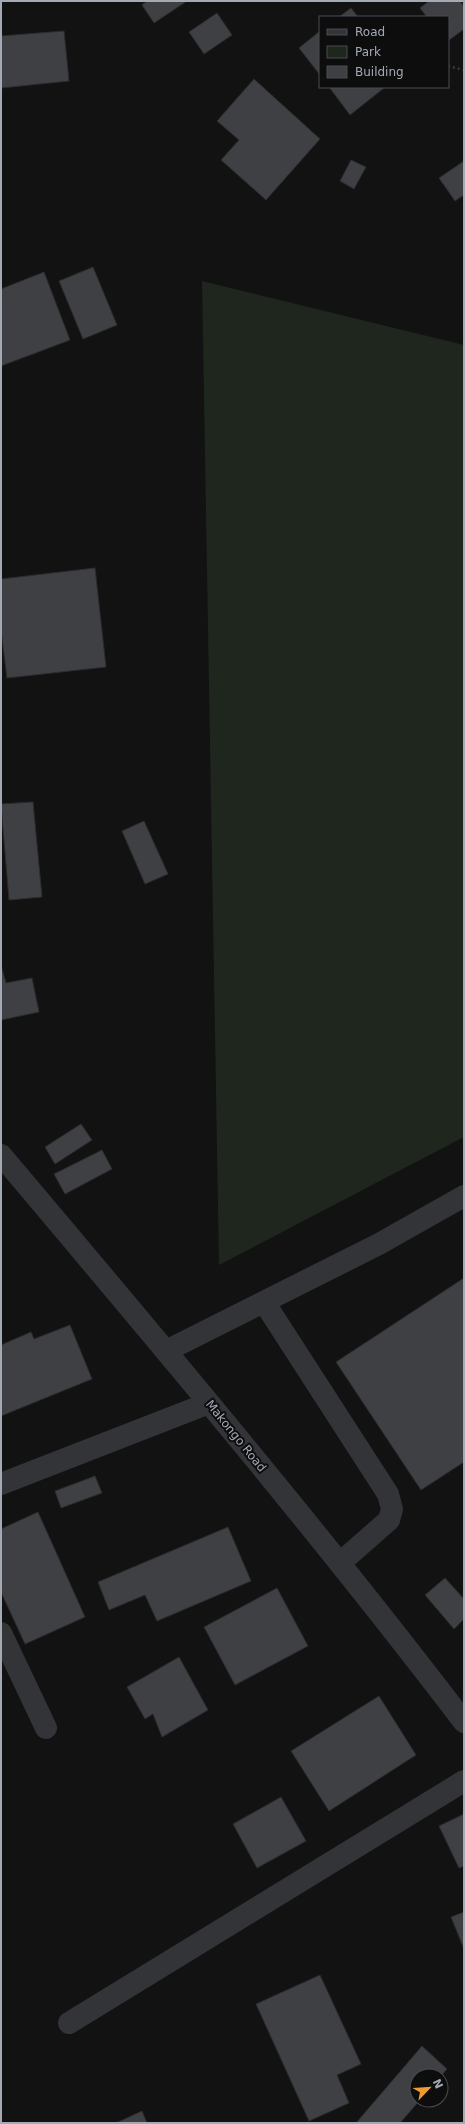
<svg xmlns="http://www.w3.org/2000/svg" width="465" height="2124" font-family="'DejaVu Sans',sans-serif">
	<rect width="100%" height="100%" fill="#121213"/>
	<path fill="#1e261e" d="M202,281L464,345V1137L219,1265Z"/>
	<path fill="#3e4043" stroke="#2c2c2f" d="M147,1H187L154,23L142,5Z
		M429,1H460L464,7V29L448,41V17H427L420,8Z
		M351,8L358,17H339Z
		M217,13L232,35L204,54L189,32Z
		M64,31L69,81L1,88V36Z
		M320,31V75L299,48Z
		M254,79L320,139L266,200L221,160L239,140L217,121Z
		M329,87H383L384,88L350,115Z
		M351,160L366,167L354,189L340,181Z
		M464,161V195L455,201L439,178Z
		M93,267L117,325L83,339L59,281Z
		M44,272L70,340L1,366V289Z
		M95,568L106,667L7,678L1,630V579Z
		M33,802L42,897L9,900L1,804Z
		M144,821L168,874L145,884L122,831Z
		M1,965L6,983L32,978L39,1012L1,1020Z
		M81,1124L92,1140L55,1164L45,1147Z
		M102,1150L112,1169L65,1194L54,1174Z
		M464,1278V1462L421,1490L336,1362Z
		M70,1325L92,1379L1,1416V1345L31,1332L34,1339Z
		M95,1476L102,1493L61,1508L55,1491Z
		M38,1512L85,1617L25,1644L1,1592V1529Z
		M228,1527L251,1581L157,1621L145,1595L109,1610L98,1582Z
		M445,1578L464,1599V1619L454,1629L425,1595Z
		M277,1588L308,1646L235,1685L204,1627Z
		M179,1657L208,1710L162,1737L153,1714L145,1719L127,1687Z
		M379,1696L416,1755L329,1811L291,1751Z
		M281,1797L306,1841L257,1868L233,1824Z
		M464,1814V1866L459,1868L439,1826Z
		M464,1912V1949L451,1917Z
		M320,1975L361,2064L337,2075L349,2103L309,2121L256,2004Z
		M422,2046L447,2069L441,2076H417V2100H420L400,2123H356Z
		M142,2111L147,2123H116Z"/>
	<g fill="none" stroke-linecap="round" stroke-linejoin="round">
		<path stroke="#393b3f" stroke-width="2.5" stroke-dasharray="2 3" stroke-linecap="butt" d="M448,66L464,70"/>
		<path stroke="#333438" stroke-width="22" d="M1,1155C158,1341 316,1528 464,1722
			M264,1302L388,1494L392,1509L389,1520L340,1563
			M166,1351L379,1244L464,1196
			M1,1484L209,1403
			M1,1633L46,1728
			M69,2023L464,1781"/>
	</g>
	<g text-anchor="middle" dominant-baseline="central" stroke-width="4" stroke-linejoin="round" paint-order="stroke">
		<g font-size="12" fill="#a3aab4" stroke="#0d0d0e">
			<text transform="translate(236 1436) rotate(51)">Makongo Road</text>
		</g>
	</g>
	<rect width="465" height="2124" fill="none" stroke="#a3aab4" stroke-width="4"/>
	<rect x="319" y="16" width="130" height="72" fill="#0d0d0e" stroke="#494c50"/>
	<rect x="327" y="29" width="20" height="6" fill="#333438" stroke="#494c50"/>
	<text x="355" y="36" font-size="12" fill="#a3aab4">Road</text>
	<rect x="327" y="46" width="20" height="12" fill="#1e261e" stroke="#494c50"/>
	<text x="355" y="56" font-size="12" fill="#a3aab4">Park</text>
	<rect x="327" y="66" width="20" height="12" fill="#3e4043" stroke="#494c50"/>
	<text x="355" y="76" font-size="12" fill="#a3aab4">Building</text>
	<g transform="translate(429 2088) rotate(65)"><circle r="19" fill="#0d0d0e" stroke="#494c50"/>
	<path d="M0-3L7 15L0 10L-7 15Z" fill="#f09c2d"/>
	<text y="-6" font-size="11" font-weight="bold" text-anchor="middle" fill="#a3aab4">N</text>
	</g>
</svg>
